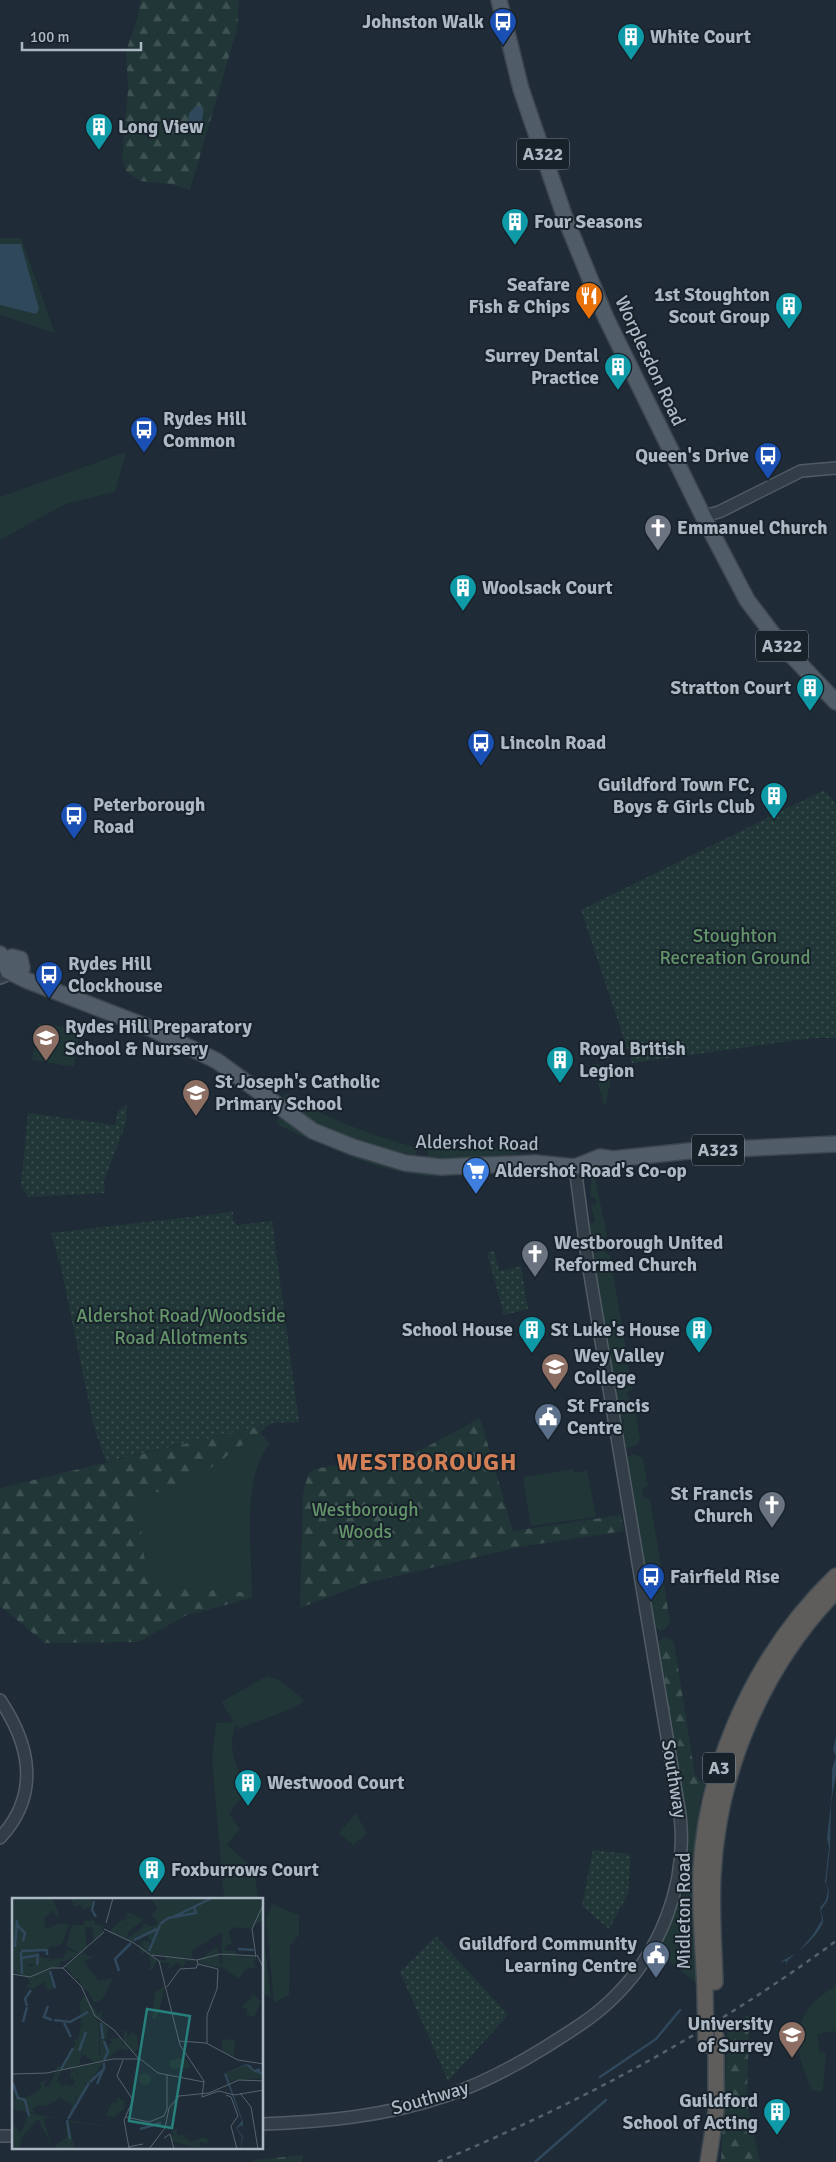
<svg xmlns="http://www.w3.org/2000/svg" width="836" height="2162" font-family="Signika,sans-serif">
	<defs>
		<pattern id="forest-firs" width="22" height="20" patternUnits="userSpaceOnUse" patternTransform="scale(1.25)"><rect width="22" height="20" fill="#213737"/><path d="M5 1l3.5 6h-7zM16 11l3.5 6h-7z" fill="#3f5252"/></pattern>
		<pattern id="park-dots" width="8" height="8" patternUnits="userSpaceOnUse" patternTransform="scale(1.25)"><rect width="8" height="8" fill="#213737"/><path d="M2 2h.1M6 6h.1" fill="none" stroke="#3f5252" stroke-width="1.8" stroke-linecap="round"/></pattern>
	</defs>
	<rect width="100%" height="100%" fill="#1f2b36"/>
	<path fill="#213737" d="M0,238H21L55,333L0,315V305L36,314L21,244H0Z
		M126,452L115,492L65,504L0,540V497Z
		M38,1023L80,1029L74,1067L32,1060Z
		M592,1064L609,1065L611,1079L605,1108Z
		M286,1093C329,1120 369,1134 417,1148L416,1155C388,1152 334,1136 309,1122C300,1117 291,1107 282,1100Z
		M283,1116L296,1124L458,1176C396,1182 334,1150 278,1125L276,1120Z
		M427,1147L515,1149L517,1154L461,1158L428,1157Z
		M591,1178H595L607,1235L605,1240L594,1244L591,1242L586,1224L595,1222L591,1205L596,1204L595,1197H590Z
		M602,1250L610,1255L627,1355L621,1358L622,1363L628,1365L632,1389L627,1393L628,1398L634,1401L640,1440L637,1445L627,1448L624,1446L620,1423L625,1422L624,1419H620L615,1388L618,1387L616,1377H613L610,1373L591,1258L593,1254Z
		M259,1431L270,1444C241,1478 252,1550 252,1593L171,1587L150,1572L144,1556L138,1502L145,1494L183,1488Z
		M634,1454L643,1458L648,1486L642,1489L643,1497L650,1499L659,1553L650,1556L663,1630L660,1631L654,1627L626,1457Z
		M574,1469L575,1473L587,1470L596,1517L531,1526L523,1477Z
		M267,1676L280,1680L305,1701C284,1714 261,1719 239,1729L236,1725C226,1745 237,1771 248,1789L229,1814L240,1829L227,1845L254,1869L258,1899H224L212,1759L216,1723L234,1722L221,1702Z
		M676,1753L680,1757L691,1797L695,1800H700L699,1805L704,1807L697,1983L657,1953L683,1894L686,1823Z
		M356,1813L367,1834L353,1845L339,1833Z
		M272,1904L299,1915V1935L290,1946L289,1995L274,2003L266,1919Z
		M263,1934L271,1997L263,1994Z
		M836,1985V2031L817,2034L820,2053L826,2052L823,2088L822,2092L812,2090C800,2062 789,2035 809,2008C815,1999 827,1992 836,1985Z"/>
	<path fill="url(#forest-firs)" d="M141,0H239L237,29L190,190L171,184L140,181L126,171L122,159L128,90L126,51L136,23Z
		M480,1418L513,1531L621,1515L624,1531L519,1547L363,1584L300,1608L303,1494L308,1474L315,1469L421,1450Z
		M272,1423L183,1488L145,1494L138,1502L144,1556L150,1572L171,1587L252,1593V1598L187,1615L138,1642L45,1643L0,1606V1488Z
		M654,1553H659L670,1623L663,1630L650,1556Z
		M666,1637L674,1642L695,1775L705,1785L700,1800H695L691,1797L680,1758L676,1753L657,1643L662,1638Z
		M749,2015L747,2103L760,2162H721L728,2023Z
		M303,2155L302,2162H251L255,2160Z"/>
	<path fill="url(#park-dots)" d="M824,790L836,804V1038H812L632,1063L581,910Z
		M127,1104L126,1123L104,1181L105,1193L28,1197L21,1186L28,1113L115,1125L118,1111Z
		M233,1212V1221L237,1225L272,1221L299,1422L272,1423L106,1462L94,1427L61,1267L51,1233Z
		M494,1251L499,1271L521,1266L528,1309L504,1315L487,1252Z
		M593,1850L631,1854L628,1894L609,1929L582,1906Z
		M436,1936L508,2015L448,2081L400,1972Z"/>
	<path fill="#30485c" d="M198,106L203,107C204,116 202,123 195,129L189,128C188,117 187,111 198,106Z
		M0,244H21L39,309L36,314L0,305Z
		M836,1736V1775L831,1803L830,1848L826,1884L829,1890L828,1900L821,1910C821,1914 824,1918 823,1922C818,1936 800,1951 788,1960L786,1965V1961L780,1962L797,1953L812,1936L822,1920L820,1908L826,1900L828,1890L825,1882L829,1847L827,1839L832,1791V1769L836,1756L833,1750Z"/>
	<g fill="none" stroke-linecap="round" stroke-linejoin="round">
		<path stroke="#30485c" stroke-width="2.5" d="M600,2077L656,2039L680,2010
			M535,2162L606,2100"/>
		<defs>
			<path id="tertiary" d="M703,516L719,512L801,471L836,468
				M0,978L12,973
				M0,1700C31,1746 40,1795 0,1838
				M262,2124C324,2122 386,2116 445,2096C480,2085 513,2067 544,2048C566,2034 590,2020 609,2002C660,1955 688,1884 680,1815L587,1257L575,1167
				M0,2136H14"/>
			<path id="primary" d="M499,0L521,89L564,215L606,318L703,516L747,600L779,642L836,702
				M0,954L6,962L8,971L26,980L150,1028L217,1061L313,1131L353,1147L405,1163L441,1167L535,1163L575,1167L600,1157L613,1159L689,1151L836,1144
				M6,962L12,957L20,959L22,968L15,973"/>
			<path id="trunk" d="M715,1982C714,1947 711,1911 713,1875C718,1771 763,1666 836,1591
				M705,1994C704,1953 699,1911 701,1869C707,1760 758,1651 836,1576
				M708,2162L716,2111V2037"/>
		</defs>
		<use href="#tertiary" stroke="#505b65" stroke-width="14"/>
		<use href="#primary" stroke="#3c4650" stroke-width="18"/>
		<use href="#trunk" stroke="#3d4851" stroke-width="18"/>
		<use href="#tertiary" stroke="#323d47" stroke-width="11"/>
		<use href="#primary" stroke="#505c67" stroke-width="15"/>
		<use href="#trunk" stroke="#5e5d5b" stroke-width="15"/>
		<path stroke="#54626e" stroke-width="2.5" stroke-dasharray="5 5" stroke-linecap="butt" d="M438,2162C578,2104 714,2031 836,1941"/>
		<defs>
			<path id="trunk-bridge" d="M705,1994L706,2046"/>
		</defs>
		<use href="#trunk-bridge" stroke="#3d4851" stroke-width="18" stroke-linecap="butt"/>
		<use href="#trunk-bridge" stroke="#5e5d5b" stroke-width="15"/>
	</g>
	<defs>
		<symbol id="bus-pin" viewBox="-11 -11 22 30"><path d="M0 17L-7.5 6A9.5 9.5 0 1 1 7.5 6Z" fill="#1a4fb4" stroke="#18222b"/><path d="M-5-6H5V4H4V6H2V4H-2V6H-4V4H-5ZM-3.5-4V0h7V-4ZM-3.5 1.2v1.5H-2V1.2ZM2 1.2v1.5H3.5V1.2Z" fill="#fff"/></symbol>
		<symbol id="building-pin" viewBox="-11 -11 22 30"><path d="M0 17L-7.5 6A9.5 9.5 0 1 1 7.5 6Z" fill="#0f9aa8" stroke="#18222b"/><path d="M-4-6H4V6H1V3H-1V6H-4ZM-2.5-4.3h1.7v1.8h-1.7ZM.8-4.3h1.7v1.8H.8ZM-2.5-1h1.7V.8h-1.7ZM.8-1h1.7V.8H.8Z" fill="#fff"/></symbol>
		<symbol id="restaurant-pin" viewBox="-11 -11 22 30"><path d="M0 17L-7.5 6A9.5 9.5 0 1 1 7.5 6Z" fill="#e8710a" stroke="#18222b"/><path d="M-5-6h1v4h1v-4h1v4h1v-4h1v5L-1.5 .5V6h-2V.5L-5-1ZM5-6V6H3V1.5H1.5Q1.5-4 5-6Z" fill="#fff"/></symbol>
		<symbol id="church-pin" viewBox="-11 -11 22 30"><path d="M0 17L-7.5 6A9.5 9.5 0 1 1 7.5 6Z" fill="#6b7280" stroke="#18222b"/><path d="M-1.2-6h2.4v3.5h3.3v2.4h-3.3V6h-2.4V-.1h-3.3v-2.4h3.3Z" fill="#fff"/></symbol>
		<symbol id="school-pin" viewBox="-11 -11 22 30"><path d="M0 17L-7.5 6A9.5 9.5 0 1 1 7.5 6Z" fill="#8d6e63" stroke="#18222b"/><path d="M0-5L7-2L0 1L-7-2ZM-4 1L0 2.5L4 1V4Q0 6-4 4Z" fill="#fff"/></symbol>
		<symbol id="supermarket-pin" viewBox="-11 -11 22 30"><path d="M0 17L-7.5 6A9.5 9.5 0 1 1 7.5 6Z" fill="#3f7fe0" stroke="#18222b"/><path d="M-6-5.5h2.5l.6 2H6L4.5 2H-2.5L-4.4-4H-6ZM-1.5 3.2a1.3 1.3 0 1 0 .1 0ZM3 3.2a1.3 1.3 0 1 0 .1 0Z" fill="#fff"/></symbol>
		<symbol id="civic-pin" viewBox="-11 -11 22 30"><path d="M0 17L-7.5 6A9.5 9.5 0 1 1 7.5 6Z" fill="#5c6f8a" stroke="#18222b"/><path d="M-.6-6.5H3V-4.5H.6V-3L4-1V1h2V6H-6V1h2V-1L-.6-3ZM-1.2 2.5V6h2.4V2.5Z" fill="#fff"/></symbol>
		<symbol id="university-pin" viewBox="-11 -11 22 30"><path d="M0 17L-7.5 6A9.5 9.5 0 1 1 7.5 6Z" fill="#8d6e63" stroke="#18222b"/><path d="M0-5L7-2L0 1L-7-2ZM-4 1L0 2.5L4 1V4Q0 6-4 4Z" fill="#fff"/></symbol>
	</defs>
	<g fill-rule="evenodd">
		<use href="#bus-pin" x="487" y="6" width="32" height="43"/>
		<use href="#building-pin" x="615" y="21" width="32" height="43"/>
		<use href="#building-pin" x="83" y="111" width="32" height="43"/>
		<use href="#building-pin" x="499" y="206" width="32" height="43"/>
		<use href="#restaurant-pin" x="573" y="280" width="32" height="43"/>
		<use href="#building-pin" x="773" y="290" width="32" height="43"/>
		<use href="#building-pin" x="602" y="351" width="32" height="43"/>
		<use href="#bus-pin" x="128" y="414" width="32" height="43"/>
		<use href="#bus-pin" x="752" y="440" width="32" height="43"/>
		<use href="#church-pin" x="642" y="512" width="32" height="43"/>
		<use href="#building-pin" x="447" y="572" width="32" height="43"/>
		<use href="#building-pin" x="794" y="672" width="32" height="43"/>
		<use href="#bus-pin" x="465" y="727" width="32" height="43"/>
		<use href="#building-pin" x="758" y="780" width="32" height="43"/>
		<use href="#bus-pin" x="58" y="800" width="32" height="43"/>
		<use href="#bus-pin" x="33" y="959" width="32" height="43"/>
		<use href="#school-pin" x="30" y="1022" width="32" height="43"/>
		<use href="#building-pin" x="544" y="1044" width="32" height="43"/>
		<use href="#school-pin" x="180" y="1077" width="32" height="43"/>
		<use href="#supermarket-pin" x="460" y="1155" width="32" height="43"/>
		<use href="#church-pin" x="519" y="1238" width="32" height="43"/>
		<use href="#building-pin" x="516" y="1314" width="32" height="43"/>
		<use href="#building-pin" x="683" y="1314" width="32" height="43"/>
		<use href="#school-pin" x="539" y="1351" width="32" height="43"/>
		<use href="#civic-pin" x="532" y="1401" width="32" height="43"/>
		<use href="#church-pin" x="756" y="1489" width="32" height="43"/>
		<use href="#bus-pin" x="635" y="1561" width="32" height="43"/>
		<use href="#building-pin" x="232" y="1767" width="32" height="43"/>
		<use href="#building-pin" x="136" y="1854" width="32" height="43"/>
		<use href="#civic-pin" x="640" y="1939" width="32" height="43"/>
		<use href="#university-pin" x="776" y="2019" width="32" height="43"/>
		<use href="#building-pin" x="761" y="2096" width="32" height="43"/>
	</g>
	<g text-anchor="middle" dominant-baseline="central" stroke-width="4" stroke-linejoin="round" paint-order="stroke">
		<g fill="#18222b" stroke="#808b96" stroke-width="1">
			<rect x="517" y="138.5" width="52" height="31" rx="4"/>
			<rect x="756" y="630.5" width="52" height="31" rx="4"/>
			<rect x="692" y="1134.5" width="52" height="31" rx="4"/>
			<rect x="703" y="1752.5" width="32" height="31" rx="4"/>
		</g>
		<g font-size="18" font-weight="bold" fill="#acb8c4">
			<text x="543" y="154">A322</text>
			<text x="782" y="646">A322</text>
			<text x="718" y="1150">A323</text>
			<text x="719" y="1768">A3</text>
		</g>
		<g font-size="19" font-weight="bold" fill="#acb8c4" stroke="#18222b" text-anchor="start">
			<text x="484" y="22" text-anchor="end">Johnston Walk</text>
			<text x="650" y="37">White Court</text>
			<text x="118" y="127">Long View</text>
			<text x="534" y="222">Four Seasons</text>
			<text x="570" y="285" text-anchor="end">Seafare<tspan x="570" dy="22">Fish &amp; Chips</tspan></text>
			<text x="770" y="295" text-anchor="end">1st Stoughton<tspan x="770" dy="22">Scout Group</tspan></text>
			<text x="599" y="356" text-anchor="end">Surrey Dental<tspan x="599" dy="22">Practice</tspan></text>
			<text x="163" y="419">Rydes Hill<tspan x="163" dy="22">Common</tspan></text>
			<text x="749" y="456" text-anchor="end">Queen's Drive</text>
			<text x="677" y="528">Emmanuel Church</text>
			<text x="482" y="588">Woolsack Court</text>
			<text x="791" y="688" text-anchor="end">Stratton Court</text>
			<text x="500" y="743">Lincoln Road</text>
			<text x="755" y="785" text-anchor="end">Guildford Town FC,<tspan x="755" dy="22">Boys &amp; Girls Club</tspan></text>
			<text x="93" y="805">Peterborough<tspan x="93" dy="22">Road</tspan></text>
			<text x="68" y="964">Rydes Hill<tspan x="68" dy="22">Clockhouse</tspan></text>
			<text x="65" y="1027">Rydes Hill Preparatory<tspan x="65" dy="22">School &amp; Nursery</tspan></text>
			<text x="579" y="1049">Royal British<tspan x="579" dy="22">Legion</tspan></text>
			<text x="215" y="1082">St Joseph's Catholic<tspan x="215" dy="22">Primary School</tspan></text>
			<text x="495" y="1171">Aldershot Road's Co-op</text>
			<text x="554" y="1243">Westborough United<tspan x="554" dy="22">Reformed Church</tspan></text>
			<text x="513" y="1330" text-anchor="end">School House</text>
			<text x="680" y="1330" text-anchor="end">St Luke's House</text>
			<text x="574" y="1356">Wey Valley<tspan x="574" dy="22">College</tspan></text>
			<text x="567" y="1406">St Francis<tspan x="567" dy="22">Centre</tspan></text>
			<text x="753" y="1494" text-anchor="end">St Francis<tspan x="753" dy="22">Church</tspan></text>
			<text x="670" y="1577">Fairfield Rise</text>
			<text x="267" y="1783">Westwood Court</text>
			<text x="171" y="1870">Foxburrows Court</text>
			<text x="637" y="1944" text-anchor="end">Guildford Community<tspan x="637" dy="22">Learning Centre</tspan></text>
			<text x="773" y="2024" text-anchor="end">University<tspan x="773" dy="22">of Surrey</tspan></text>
			<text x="758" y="2101" text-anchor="end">Guildford<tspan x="758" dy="22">School of Acting</tspan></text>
		</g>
		<g font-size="19" fill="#acb8c4" stroke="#18222b">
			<text transform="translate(650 361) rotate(65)">Worplesdon Road</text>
			<text transform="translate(477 1143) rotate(1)">Aldershot Road</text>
			<text transform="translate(674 1779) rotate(81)">Southway</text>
			<text transform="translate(684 1911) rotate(-90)">Midleton Road</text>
			<text transform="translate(430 2098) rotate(-16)">Southway</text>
		</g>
		<g font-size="19" fill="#64946a" stroke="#18222b">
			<text x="735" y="936">Stoughton<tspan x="735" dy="22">Recreation Ground</tspan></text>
			<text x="181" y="1316">Aldershot Road/Woodside<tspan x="181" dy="22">Road Allotments</tspan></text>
			<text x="365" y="1510">Westborough<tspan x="365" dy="22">Woods</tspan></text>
		</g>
		<g font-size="24" font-weight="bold" letter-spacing="1" fill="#d48057" stroke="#18222b">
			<text x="427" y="1462">WESTBOROUGH</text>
		</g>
	</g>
	<g transform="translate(12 1898)">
		<rect width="251" height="251" fill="#1f2b36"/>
		<path d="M59,0H79L81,8L71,12L68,6L62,9L61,6L67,4L60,5ZM1,5L17,11L21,21H32L34,31L46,26H57L50,46L26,53V59L41,61L23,67L17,65L16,69L10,61L11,65L0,68ZM82,22L83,26L91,28V34L82,44L80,29H73L75,50L57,62L48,64L46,60H51L55,52L66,55L54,47L60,27H72V23ZM71,54L76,58H85L72,63L86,83L101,80L91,100L85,104H82L75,92L72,93L66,80L64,81L53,68ZM81,119L87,124V159L68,157L75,133L68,149L64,148L69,129ZM92,164L75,188V184L69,183L62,191L64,206L49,198L47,201L48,191L60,188L66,180L65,174L60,170ZM165,231V237H168L185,238H171L178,243L194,239L198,246L188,244V249H181L159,243V237L164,236L160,235L161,232Z" fill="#213737"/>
		<path d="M138,0H209V3L204,0L185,8L184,15L161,21L180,12L181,8L174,7L160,16V21L150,32L148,45L172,46V51L198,36L203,38L179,53L181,60L175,58L156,57L172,59V64L173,62L180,61L185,64L175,63L171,70L166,64L154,73L158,65H149V68L147,62H154L153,57L137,55L145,63L140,72L135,71L139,69L137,57L133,54L130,57L127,47L129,44L128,47L134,52V46L137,44L135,54L139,52L141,43H137L135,36L128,37L125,39L129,38V43L125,40L122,44L108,39L96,34L116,17L113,12L123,17L112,21L113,27L104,35L114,41L130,30L131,25L139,28L146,26L140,17L145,10ZM210,0L240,31L223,29L217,33L220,46L215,47L212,52L224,53L225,59H243L248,67L244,62L241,63L244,69L233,72L227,81L210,69ZM206,50L209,70L186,64L201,51ZM10,60L16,69L46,60L49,67L53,66L37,72L43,86L32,84L20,91L14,89L18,85L16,80L0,72V66L9,65ZM153,88L147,114L143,122L140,120L143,94ZM72,97L86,116L91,113L89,119L92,122L81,119L69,129L68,104ZM88,123L96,129L94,139L97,141H91L98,150L97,147L101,144L98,141L108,139L112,147V132L115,133V140L120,134L125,137L126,151L122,154L115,149L116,154L111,151L105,152L96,161L83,165L73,158H88ZM76,133L67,166L60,170L61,173L67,172L64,175L67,182L64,184L58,179L59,170L39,173L45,171V167L49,170L63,146L62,142L66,141L64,148L68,149ZM50,172L44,184L48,183L50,189L52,186L60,188L54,193L48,191L47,201L35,208L27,207L20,211L23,215L0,211V202L4,201L0,184L7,200L15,199L29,191L28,185L34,182L32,189L37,188L43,175ZM77,172L80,175L73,186L75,188L55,221L61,207L48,200L49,198L64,206L65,200L60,193L67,188L63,189L65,184L75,183L73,179ZM17,215L43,220H31L40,249L26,221L10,239L7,251H0V226L9,235ZM54,222L113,231L56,224L63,251H43V248L55,239Z" fill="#213737"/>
		<path d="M210,141L223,142L222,158L210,154Z" fill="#213737"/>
		<path d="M0,0H41L47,17L44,19L41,12L32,21H21L15,10L14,17H6ZM138,0H251V24L244,25L239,31L225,29L203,38L180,53V60L139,56L130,47V43H137L139,50L146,26L140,17L145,10ZM123,17L132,22L117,33L114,41L103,35L113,27L112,22ZM37,72L43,86L39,92L34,91L32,84L19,91L16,80ZM242,97L249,104L242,119L235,117V111L230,109ZM171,159L178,166L177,169L182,170L159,171L157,163ZM235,167L251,177V180L217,183L214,174ZM127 181a6 6 0 1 1 12 0a6 6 0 1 1-12 0ZM106,200L113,203L112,211L102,219L94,218L100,204L104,205Z" fill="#213737"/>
		<path d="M234,166L238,167L242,172L247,170L251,177L241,173L234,167L214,175L231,224V230L230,227L225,230L231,239L228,251L230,239L224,230L230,223L212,176Z" fill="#30485c"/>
		<path fill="none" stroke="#30485c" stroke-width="2.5" d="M82,3L80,12L84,19M161,19L200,0M148,26L156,20L184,15L182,9M5,27L13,35L11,43M122,42L145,31M3,49L5,22M226,51L242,52M9,53L35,52V57M137,53L148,27M9,54L10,76M10,60L26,57L25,67M38,73L43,90M107,73L103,61L119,45M15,108L13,101L19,92M36,108L32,119L40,122M42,122L58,124L76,114M11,124L15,109M52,125L59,139M89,125L91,141M67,153L74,134M92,162L96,154L92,143M49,171L61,150M78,184L92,171V165M1,185L6,200L13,202L17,218M85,186L91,172M56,221L77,185M55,222L58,241M128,231L149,225"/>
		<path fill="none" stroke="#57636f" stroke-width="1" d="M94,25L101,0M92,31L122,45L147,63L168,147L192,183L190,199M140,57L185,62L209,56L244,58M245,57L252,71M244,59L240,31L252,5M185,62L186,66L206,71L205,91L195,117V145M51,70L92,34M51,70L69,88L83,118L102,132L127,161M0,76L18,79L39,70H51M155,89L168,71L184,70L186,66M167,143L194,145L226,162L252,166M127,160L146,175L192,184M111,162L105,178L121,202L112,222L117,250M0,176L35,175L101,161H127M228,195L239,209L246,251M214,197L219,199L226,218L219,228L225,251M190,199L207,193L222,197L252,192M114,219L137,224L152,218L155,211V176M152,240L158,236L162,251M116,249L131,246M137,251L153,230L157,210L167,198L197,195L227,182L252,183"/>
		<path fill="#27807b" fill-opacity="0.15" stroke="#27807b" stroke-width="2.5" d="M135,111L178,118L160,230L117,223Z"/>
		<rect width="251" height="251" fill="none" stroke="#acb8c4" stroke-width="2.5"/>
	</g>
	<path d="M22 42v8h119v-8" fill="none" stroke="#acb8c4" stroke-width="2.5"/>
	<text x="30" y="42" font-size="15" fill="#acb8c4" stroke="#18222b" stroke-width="4" paint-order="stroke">100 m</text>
</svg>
